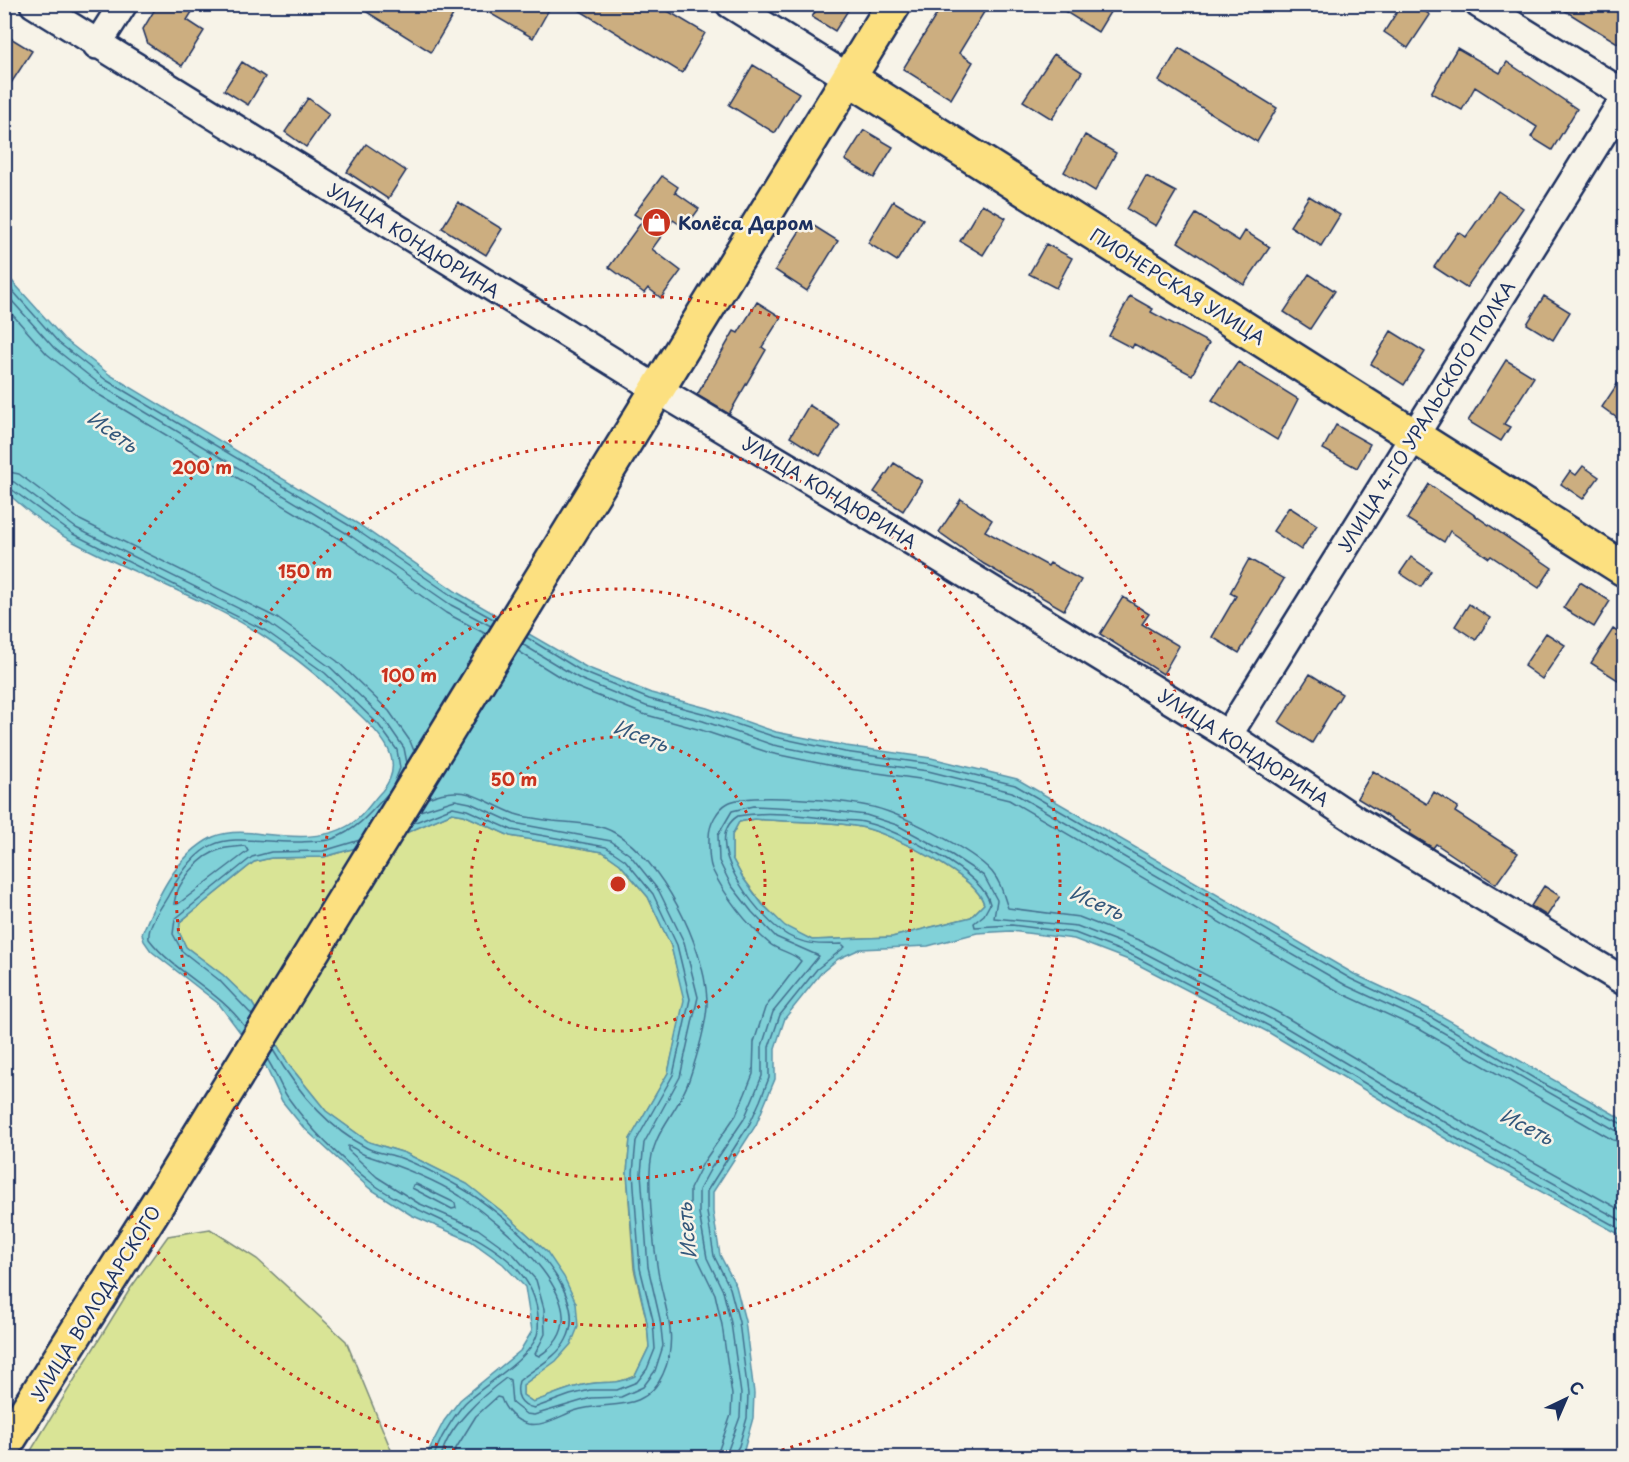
<svg xmlns="http://www.w3.org/2000/svg" width="1629" height="1462" font-family="'Playpen Sans',sans-serif">
	<rect width="100%" height="100%" fill="#f7f3e8"/>
	<filter id="ink" filterUnits="userSpaceOnUse"><feTurbulence type="fractalNoise" baseFrequency=".0167" numOctaves="2"/><feDisplacementMap in="SourceGraphic" scale="12" xChannelSelector="R" yChannelSelector="G"/><feConvolveMatrix kernelMatrix="1 2 1 2 8 2 1 2 1" color-interpolation-filters="sRGB"/></filter>
	<g filter="url(#ink)">
		<path fill="#d9e496" stroke="#7a8a7a" stroke-width="1.5" d="M452,813L464,815L510,836L603,852L620,864L648,897L671,946L685,1000L668,1073L630,1139L627,1173L634,1269L647,1322L649,1347L635,1376C615,1385 608,1381 588,1384C569,1387 551,1396 533,1402L523,1395V1385L555,1361L547,1252L504,1213L466,1184L405,1153L369,1142L326,1111L289,1065L252,1003L223,975L186,947L179,932L180,922L254,862L271,858L324,857L401,835Z
			M754,819C790,823 831,820 865,828C893,835 976,876 984,904L971,917L892,937L812,940L785,927L762,903L743,878L732,858V835L739,822Z
			M210,1229L257,1259L346,1341L394,1457H27L130,1289L168,1236Z"/>
		<path fill="#80d1d8" stroke="#5890a7" stroke-width="1.5" fill-rule="evenodd" d="M4,272L64,339L110,375L358,524L458,593L586,667L651,693L707,708L776,732L846,746L931,758L1017,779L1354,974L1429,1009L1624,1120V1237L1458,1146L1268,1032L1131,961L1074,939L1011,931L977,933L928,946L860,949L838,959L821,973L785,1018L775,1048V1079L765,1103L756,1125L713,1192V1212L720,1255L736,1286L745,1321L754,1393L753,1418L744,1450L736,1458L428,1457L429,1450L444,1421L460,1400L520,1351L532,1331L525,1287L503,1264L471,1241L411,1215L369,1188L303,1127L282,1101L266,1067L219,1004L151,951L144,941L142,934C157,898 176,855 213,837C227,831 248,832 262,834C291,837 330,841 355,821C365,814 373,800 382,791C407,762 382,736 360,715C330,686 300,660 265,637C205,598 133,574 70,540C46,527 25,509 5,491ZM452,813L464,815L510,836L603,852L620,864L648,897L671,946L684,1000L668,1073L630,1139L627,1173L635,1269L647,1322L649,1347L635,1376C615,1385 608,1381 588,1384C569,1387 551,1396 533,1402L523,1395V1385L556,1361L571,1344L578,1327L576,1303L564,1277L547,1252L504,1213L467,1184L405,1153L369,1142L326,1111L289,1065L252,1003L223,975L186,947L179,932L180,922L254,862L271,858L324,857L401,835ZM754,819C790,823 831,820 865,828C893,835 977,876 984,904L971,917L892,937L812,940L785,926L762,904L743,878L732,858V835L739,822Z"/>
		<g fill="none" stroke-linecap="round" stroke-linejoin="round">
			<path stroke="#43708f" stroke-width="1.5" d="M4,281L59,343L106,380L355,529L455,598L495,620
				M4,292L54,348L102,386L351,536L451,605L491,626
				M4,305L47,354L96,393L346,543L446,613L486,634
				M4,471L19,474L80,520L277,618L337,661L389,711L410,741L414,751
				M4,480L14,482L76,528L270,624L330,667L384,719L404,748L407,763
				M4,487L11,489L73,534L266,631L325,673L378,724L397,750L400,768L393,786
				M526,637L583,672L649,699L706,714L775,737L845,752L930,764L1015,785L1351,979L1427,1015L1542,1083L1624,1125
				M522,644L580,679L646,706L703,721L773,745L843,759L928,771L1012,792L1347,986L1423,1021L1617,1131L1624,1133
				M518,651L576,687L643,714L701,730L770,753L842,768L927,780L1009,800L1343,994L1419,1029L1613,1140L1624,1142
				M428,798C466,782 481,801 515,814C527,818 540,819 553,821C572,823 599,823 615,833C662,860 704,945 707,999C708,1020 696,1059 689,1080C677,1116 651,1130 650,1172C649,1198 653,1239 657,1265C662,1305 681,1334 663,1374C644,1416 607,1399 574,1411C560,1416 543,1427 528,1424C515,1421 505,1410 501,1398L497,1397L476,1416L450,1458
				M420,811L455,800L470,803L514,823L611,841L630,855L659,891L684,942L698,997L680,1077L644,1143L641,1173L648,1267L660,1319L663,1346L655,1371L643,1387L621,1397L591,1398L534,1415L526,1414L512,1403L510,1380L506,1378C483,1395 446,1428 441,1458
				M245,846L248,851L178,904H174C176,883 201,854 222,849C229,847 237,847 245,846Z
				M252,1015L219,980L182,951L173,934L175,919L252,857L271,852L323,851L360,840
				M245,1027C219,990 176,974 149,939C147,924 163,906 169,894C208,822 233,843 300,842C310,841 323,842 332,839C358,830 373,810 391,790
				M273,1050C296,1089 326,1127 367,1148C377,1153 390,1154 401,1158C422,1166 444,1178 463,1189C501,1211 594,1289 566,1340C557,1358 534,1368 519,1381C515,1395 520,1405 534,1408L570,1395L590,1390H617L637,1382L647,1369L655,1349L653,1320L640,1268L633,1173L636,1141L673,1075L690,999L677,945L653,894L625,860L606,847L512,830L467,810L453,807L413,823
				M267,1059C276,1072 280,1087 289,1099C311,1130 342,1160 372,1183C427,1225 545,1242 538,1330C536,1356 483,1385 465,1403C456,1413 449,1425 442,1437C439,1444 435,1450 434,1458
				M348,1146C355,1147 360,1154 368,1156C399,1166 432,1178 460,1196C500,1223 612,1311 539,1356L535,1354L545,1334L544,1309L536,1280L514,1255L478,1229L418,1203L377,1177L348,1150Z
				M416,1184L455,1203L456,1208L452,1209L412,1188L413,1185Z
				M716,1458L731,1415L732,1395L722,1325L715,1294L698,1259L690,1214V1189L703,1163L736,1115L745,1094L753,1074L754,1042L765,1008L801,961C794,953 779,951 770,944C746,924 725,896 712,869C708,859 709,847 709,837C709,825 717,809 728,803C747,792 844,801 868,806C897,811 973,850 992,872C1002,884 1003,895 1008,908L1079,917L1141,941L1279,1013L1469,1126L1624,1212
				M725,1458L740,1417L741,1394L731,1323L723,1291L707,1258L699,1213V1190L711,1168L744,1119L753,1098L762,1076V1046L773,1012L819,956L776,937L752,912L731,885L719,861L718,835L732,811L753,806L816,809L866,815L897,825L952,855L984,876L997,900L994,918L1077,926L1137,949L1275,1021L1465,1134L1624,1222
				M732,1458L739,1446L747,1418L748,1394L739,1322L730,1288L714,1256L707,1212V1191L750,1123L760,1101L769,1078V1047L780,1015L817,969L845,947L842,944C820,945 800,945 781,931C757,914 698,841 738,816C769,810 808,816 839,820C848,821 858,820 867,823C897,830 984,873 990,904L984,915L974,923L975,927L1012,925L1075,933L1134,956L1271,1027L1461,1141L1624,1231"/>
		</g>
		<path fill="#ccae80" stroke="#1b2f5e" stroke-width="1.5" d="M158,4H197L187,20L204,31L182,66L148,44L143,29Z
			M354,4H435L453,15L431,52Z
			M474,4H552L533,38Z
			M569,4H656L705,33L682,73Z
			M820,4H852L835,31L812,17Z
			M943,4H989L959,53L973,62L951,99L903,69Z
			M1053,4H1115L1098,32Z
			M1402,4H1414L1430,15L1408,48L1384,32Z
			M1554,4H1624V47L1588,25Z
			M4,34L32,51L4,94Z
			M1179,48L1277,108L1257,142L1159,81Z
			M1457,48L1500,73L1507,62L1577,109L1552,150L1531,137L1537,127L1475,87L1462,110L1431,93Z
			M1054,54L1082,72L1052,119L1023,101Z
			M242,62L265,77L248,105L224,90Z
			M753,65L799,93L775,133L729,105Z
			M308,98L329,114L306,147L285,132Z
			M864,130L893,147L874,178L845,160Z
			M1085,135L1116,153L1095,191L1064,172Z
			M366,144L406,171L388,199L347,172Z
			M662,176L678,187L675,192L699,209L685,228L673,220L652,249L681,271L661,298L648,288L644,293L609,267L643,220L634,214Z
			M1146,176L1176,192L1156,226L1127,209Z
			M1498,191L1523,208L1466,288L1434,267L1458,232L1466,237Z
			M1309,196L1340,215L1321,246L1290,226Z
			M893,201L923,219L897,261L868,243Z
			M458,202L502,229L486,255L442,228Z
			M982,204L1006,218L983,255L960,241Z
			M1196,214L1239,241L1245,231L1270,247L1244,285L1178,242Z
			M806,221L838,241L807,291L775,270Z
			M1046,244L1072,258L1056,288L1029,274Z
			M1309,274L1335,291L1310,329L1284,312Z
			M1130,296L1153,309L1151,312L1209,343L1192,375L1134,344L1132,348L1109,336Z
			M1544,296L1570,312L1553,340L1527,324Z
			M757,302L781,317L762,347L766,350L729,414L697,395L734,331L738,333Z
			M1391,331L1425,352L1404,385L1371,364Z
			M1506,360L1534,377L1504,424L1510,427L1501,441L1468,421Z
			M1238,362L1298,399L1277,440L1212,400Z
			M1624,374V423L1602,407Z
			M809,405L840,425L820,456L790,437Z
			M1336,425L1370,444L1357,468L1323,449Z
			M894,463L922,481L903,511L874,492Z
			M1583,466L1599,477L1583,499L1561,484L1570,471L1576,475Z
			M1429,484L1552,568L1539,588L1491,556L1489,558L1450,531L1444,542L1407,519Z
			M961,499L992,520L985,531L1048,566L1050,563L1081,580L1064,610L984,564L939,532Z
			M1289,507L1317,525L1301,550L1273,531Z
			M1411,557L1431,571L1421,587L1400,573Z
			M1249,559L1284,579L1239,653L1212,637L1236,596L1230,593Z
			M1580,582L1610,601L1594,627L1563,608Z
			M1123,597L1149,614L1142,624L1179,646L1163,674L1100,634Z
			M1469,604L1490,618L1476,640L1455,626Z
			M1613,629L1624,636V684L1591,663Z
			M1546,633L1565,645L1542,679L1524,666Z
			M1310,674L1342,694L1312,743L1279,722Z
			M1373,771L1427,804L1434,792L1458,807L1455,812L1518,853L1496,884L1436,844L1433,848L1409,833L1411,831L1357,798Z
			M1544,886L1560,896L1547,916L1531,906Z"/>
		<g fill="none" stroke-linecap="round" stroke-linejoin="round">
			<defs>
				<path id="minor" d="M34,4L657,389L917,544L1228,735L1359,822L1624,981
					M730,4L849,78
					M1479,4L1624,94
					M97,45L123,4
					M1228,735L1624,99"/>
				<path id="major" d="M849,78L1624,569
					M4,1447L166,1190L894,4"/>
			</defs>
			<use href="#minor" stroke="#1b2f5e" stroke-width="32"/>
			<use href="#major" stroke="#1b2f5e" stroke-width="38"/>
			<use href="#minor" stroke="#f7f3e8" stroke-width="27"/>
			<use href="#major" stroke="#fce080" stroke-width="33"/>
		</g>
	</g>
	<g fill="none" stroke="#c8321e" stroke-width="3" stroke-dasharray="3 6">
		<circle cx="618" cy="884" r="147"/>
		<circle cx="618" cy="884" r="295"/>
		<circle cx="618" cy="884" r="442"/>
		<path d="M481 1457A589 589 0 1 1 755 1457"/>
	</g>
	<defs>
		<symbol id="shop-disc" viewBox="-11 -11 22 22"><circle r="9.5" fill="#c8321e" stroke="#f7f3e8"/><path d="M-5-2.5h2.3a2.7 3.5 0 0 1 5.4 0H5L5.5 6h-11ZM-1.5-2.5h3a1.5 2.3 0 0 0-3 0Z" fill="#fff"/></symbol>
	</defs>
	<g fill-rule="evenodd">
		<use href="#shop-disc" x="640" y="206" width="33" height="33"/>
	</g>
	<g text-anchor="middle" dominant-baseline="central" stroke-width="5" stroke-linejoin="round" paint-order="stroke">
		<g font-size="18" font-weight="bold" fill="#1b2f5e" stroke="#f7f3e8" text-anchor="start">
			<text x="678" y="222">Колёса Даром</text>
		</g>
		<g font-size="18" fill="#1b2f5e" stroke="#f7f3e8">
			<text transform="translate(414 240) rotate(32)">УЛИЦА КОНДЮРИНА</text>
			<text transform="translate(1178 286) rotate(32)">ПИОНЕРСКАЯ УЛИЦА</text>
			<text transform="translate(1426 416) rotate(-58)">УЛИЦА 4-ГО УРАЛЬСКОГО ПОЛКА</text>
			<text transform="translate(830 492) rotate(31)">УЛИЦА КОНДЮРИНА</text>
			<text transform="translate(1244 747) rotate(33)">УЛИЦА КОНДЮРИНА</text>
			<text transform="translate(95 1303) rotate(-58)">УЛИЦА ВОЛОДАРСКОГО</text>
		</g>
		<g font-size="20" font-style="italic" fill="#34587c" stroke="#f7f3e8">
			<text transform="translate(113 431) rotate(36)">Исеть</text>
			<text transform="translate(641 735) rotate(21)">Исеть</text>
			<text transform="translate(1097 902) rotate(24)">Исеть</text>
			<text transform="translate(1527 1126) rotate(27)">Исеть</text>
			<text transform="translate(686 1231) rotate(-95)">Исеть</text>
		</g>
	</g>
	<circle cx="618" cy="884" r="9" fill="#c8321e" stroke="#f7f3e8" stroke-width="3"/>
	<g font-size="18" text-anchor="middle" font-weight="bold" fill="#c8321e" stroke="#f7f3e8" stroke-width="5" stroke-linejoin="round" paint-order="stroke">
		<text x="202" y="474">200 m</text>
		<text x="305" y="578">150 m</text>
		<text x="409" y="682">100 m</text>
		<text x="514" y="786">50 m</text>
	</g>
	<rect width="1629" height="1462" fill="none" stroke="#f7f3e8" stroke-width="24"/>
	<rect x="12" y="12" width="1605" height="1438" fill="none" stroke="#1b2f5e" stroke-width="2" filter="url(#ink)"/>
	<g transform="translate(1566 1399) rotate(44)" stroke="#f7f3e8" stroke-width="4.5" paint-order="stroke">
	<path d="M0-4.5L10 22L0 15L-10 22Z" fill="#1b2f5e"/>
	<text y="-9" font-size="16" font-weight="bold" text-anchor="middle" fill="#1b2f5e">С</text>
	</g>
</svg>
